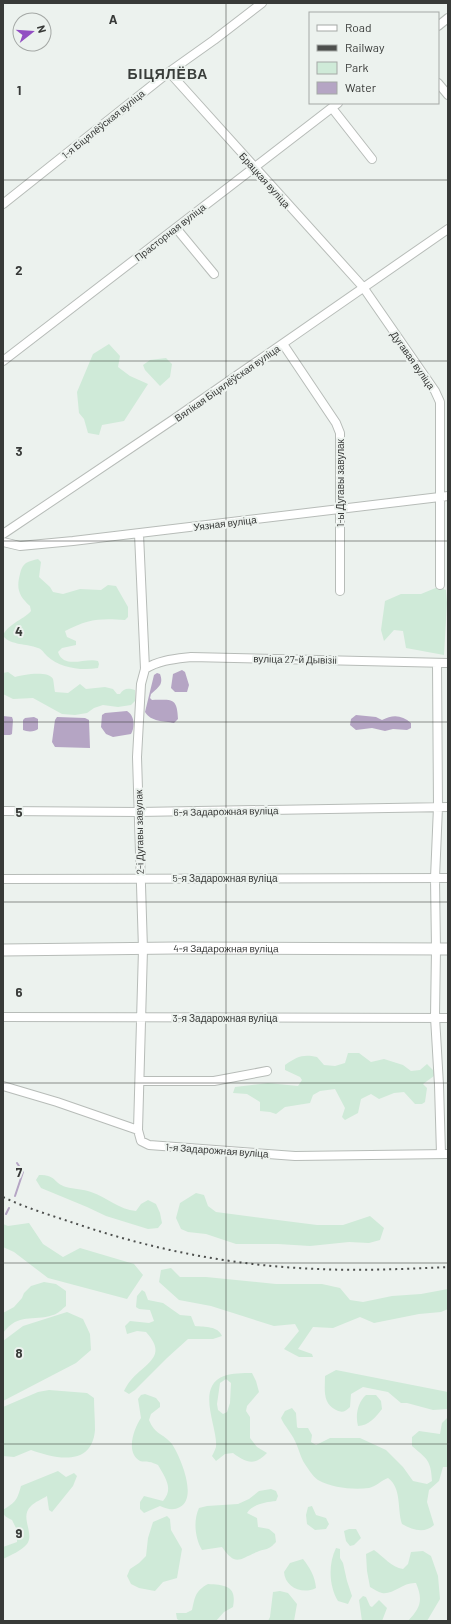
<svg xmlns="http://www.w3.org/2000/svg" width="451" height="1624" font-family="Barlow,sans-serif">
	<rect width="100%" height="100%" fill="#ecf2ee"/>
	<path fill="#cfead8" fill-rule="evenodd" d="M109,344L120,356L118,367L130,376L148,384L124,421L102,425L99,435L88,433L84,419L79,413L77,392L93,354Z
		M166,358L172,364L170,377L160,386L145,370L143,365L150,360Z
		M38,559L41,562L39,577L50,587L53,592L63,594L80,589L101,590L108,585L116,586L128,607V617L125,620C100,618 88,619 65,631L67,637L76,641V645L62,648L58,652C64,670 86,657 98,661L99,664L98,668C81,671 60,668 47,656C44,653 42,649 38,648C26,643 12,646 3,636C6,625 23,620 31,611L30,606C19,596 16,589 20,574C21,570 22,566 26,563C29,561 34,560 38,559Z
		M438,587L446,590L447,603L444,655L406,648L403,631L394,630L384,641L381,630L385,601L401,594H421Z
		M8,672L15,677C22,675 48,670 53,679C54,683 54,688 55,692L68,693L80,684L86,689L105,687L113,689L117,694H120C124,688 128,688 135,690V701L131,705L118,707L103,705L94,708L87,713L75,715L62,714L33,698L13,699L3,694V673Z
		M348,1053H359L371,1062L384,1059L403,1065L411,1071L420,1070L427,1064L434,1071V1076L423,1084L427,1088L425,1102L422,1104H415L404,1092L394,1093L379,1099L371,1094L361,1099L358,1113L345,1120L342,1117L345,1108L335,1089L320,1091L313,1095L310,1103L285,1107L276,1114L270,1112L260,1111V1102L247,1094L233,1093L235,1087L268,1083L298,1086L302,1080L300,1077L285,1070V1065C297,1057 302,1054 317,1057L324,1065L335,1066L345,1063Z
		M39,1175C57,1175 53,1183 66,1187C74,1189 83,1189 91,1192C107,1197 119,1210 136,1211L141,1204L148,1200L156,1204L160,1213L162,1223L158,1228L148,1229L106,1216L87,1207L41,1188L36,1180Z
		M196,1193L204,1195L208,1206L216,1212L317,1225H343L370,1216L384,1228L380,1240L369,1243L349,1242L310,1246L278,1244H236L206,1234L188,1232L181,1229L176,1218L180,1203Z
		M29,1223L43,1244L63,1257L80,1248L134,1264L143,1275L127,1299L48,1278L14,1252L3,1247V1224L8,1226Z
		M171,1268L180,1277H206L276,1284H322L340,1288L350,1300L363,1302L392,1296L421,1294L448,1289V1309L441,1312L419,1314L374,1323L360,1317L333,1328L313,1327L298,1349L312,1354L313,1357H299L284,1349L299,1331L295,1324L274,1326L211,1306L179,1300L159,1282L161,1270Z
		M44,1282L56,1284L66,1291V1306C62,1309 58,1314 53,1315C32,1322 19,1312 3,1333V1313L14,1307L22,1298L24,1293L31,1286Z
		M142,1290L145,1292L148,1300L163,1303L180,1315L191,1316L195,1326C205,1327 218,1326 222,1336L213,1339H188L167,1358L135,1390L129,1394L124,1391C126,1387 128,1383 131,1380C147,1362 168,1356 146,1332L137,1331L127,1334L125,1326L130,1321L149,1323L154,1321L150,1310L139,1309L136,1307L137,1296Z
		M67,1312L83,1319L90,1334L91,1350L76,1363L3,1401V1341L23,1326Z
		M336,1370L448,1392V1409L433,1410L407,1403H401L388,1392L363,1387L351,1394L350,1407C345,1412 342,1413 336,1410C322,1403 325,1389 325,1376Z
		M252,1373L256,1381L259,1392L247,1406L246,1411L250,1417V1438L257,1447L267,1453C255,1466 246,1463 233,1453L225,1454L216,1461L212,1456C213,1454 215,1450 216,1447C218,1427 195,1387 224,1376C232,1373 243,1373 252,1373ZM226,1379L231,1383L230,1403L227,1412L223,1414L218,1410L217,1404L220,1383Z
		M49,1390L87,1393L94,1398C94,1408 95,1419 95,1430C92,1467 56,1459 31,1450L14,1457L3,1456V1407L38,1392Z
		M145,1394L156,1398L160,1403V1407L151,1414L149,1420C155,1435 163,1433 172,1444C180,1456 198,1498 180,1507C173,1511 167,1509 160,1506L144,1513L140,1509V1502L144,1496L163,1501C174,1489 165,1477 158,1465C155,1464 152,1462 149,1462C146,1461 143,1462 140,1461C125,1453 134,1428 141,1418L138,1399L141,1395Z
		M366,1395H376L381,1401L382,1409C376,1417 368,1426 358,1426C355,1415 358,1402 366,1395Z
		M292,1408L296,1413L297,1427L298,1428H308L312,1435L311,1442L316,1445L330,1438H360L386,1450L403,1467L413,1481L427,1484L432,1481C431,1460 427,1459 412,1446V1437L419,1431L440,1434L442,1423L448,1417L447,1440L448,1443V1467H443L439,1481L429,1490L427,1502L434,1525C424,1534 413,1530 402,1524C397,1510 402,1488 388,1478C382,1480 375,1487 369,1488C353,1490 333,1488 318,1480C312,1476 307,1467 303,1461C300,1455 298,1447 295,1441C291,1432 285,1427 281,1418L285,1411Z
		M58,1471L66,1477L74,1473L77,1476L73,1486L52,1512L49,1510L47,1496C42,1499 35,1502 31,1506C19,1517 35,1533 27,1544C21,1551 11,1555 3,1559V1547L17,1542V1530L12,1520C6,1517 3,1516 3,1510C16,1502 17,1500 21,1486Z
		M271,1489L276,1491L278,1496L276,1501C266,1502 253,1504 247,1513L257,1518L258,1527L269,1529L275,1534L276,1542C268,1551 266,1548 257,1552C239,1559 236,1567 222,1547L202,1550C195,1538 193,1521 199,1508L207,1506L238,1504L249,1499L259,1491Z
		M312,1506L316,1515L326,1518L329,1524L326,1529L315,1530L307,1524L306,1515L308,1507Z
		M167,1516L170,1519L171,1530L182,1549L177,1578L163,1582L155,1591L139,1588L131,1584L127,1576L130,1569L139,1563L146,1556L148,1538L153,1522Z
		M349,1529H356L361,1538L354,1545L350,1546L346,1541L344,1531Z
		M336,1548L340,1549V1558L343,1563L347,1581L352,1596L348,1604L338,1601C329,1586 328,1564 336,1548Z
		M374,1550C384,1557 391,1567 403,1569L408,1564L411,1552L423,1551L431,1556L438,1576L440,1599L427,1621H408C421,1607 423,1600 416,1583C403,1582 393,1595 382,1593C378,1592 374,1589 370,1587L367,1571L366,1554Z
		M303,1559C310,1568 315,1576 316,1588C302,1595 285,1587 284,1572L290,1563Z
		M208,1584C226,1585 237,1586 233,1607L224,1612L216,1621H180L177,1619L176,1613H186L192,1610C195,1597 195,1591 208,1584Z
		M280,1591L288,1593L297,1604L294,1621H268L270,1617L273,1592Z
		M363,1596L366,1597L370,1606L372,1607L379,1600L387,1608L382,1621H362L359,1600Z"/>
	<path fill="#b5a5c4" d="M182,670L185,672L189,685L187,692H175L171,688L173,674Z
		M157,673L160,674C164,685 158,687 151,694L150,698L152,700C172,700 177,697 178,719L174,723C164,721 151,722 145,712L154,675Z
		M127,711C135,716 135,727 131,734L113,737L106,734L101,727L102,715L105,713Z
		M356,715L376,717L382,720C393,714 402,715 411,723V728L407,730L393,729L385,731L372,728L356,730L350,725L351,719Z
		M3,716L12,717L13,720L12,734L10,735H3Z
		M34,717L38,719V729C35,732 27,732 23,730V720L25,718Z
		M57,717L85,718L89,720L90,748L55,747L52,742L55,720Z"/>
	<g fill="none" stroke-linecap="round" stroke-linejoin="round">
		<path stroke="#b5a5c4" stroke-width="2" d="M15,1196L23,1172L17,1163
			M6,1214L9,1208"/>
		<defs>
			<path id="minor" d="M438,26L448,18
				M169,72L363,287L435,391L440,402V585
				M438,83L448,95
				M332,108L372,159
				M3,204L169,72L214,40L262,3
				M176,228L214,274
				M283,344L336,423L340,433V591
				M3,361L338,103
				M3,534L174,419L448,229
				M3,542L20,546L73,541L448,496
				M437,663L438,807L435,878L436,949L435,1017L439,1085L441,1154
				M145,669C159,660 174,659 191,657L448,663
				M3,811L138,812L448,807
				M3,879L448,878
				M3,1017L448,1018
				M140,1081H214L267,1071
				M3,1086L57,1102L138,1130L141,1141L149,1145L295,1156L448,1154
				M138,1130L143,949L137,757L141,684L145,669L139,534"/>
			<g id="major">
				<path id="s1" d="M3,950L175,948L448,949"/>
			</g>
		</defs>
		<use href="#minor" stroke="#b7bcb8" stroke-width="10"/>
		<use href="#major" stroke="#b7bcb8" stroke-width="13"/>
		<use href="#minor" stroke="#fff" stroke-width="8"/>
		<use href="#major" stroke="#fff" stroke-width="11"/>
		<path stroke="#4d4f4d" stroke-width="2" stroke-dasharray="2 4" stroke-linecap="butt" d="M3,1197C26,1208 50,1215 74,1223C153,1250 235,1266 318,1269C361,1271 405,1269 448,1267"/>
	</g>
	<path fill="none" stroke="#383a38" stroke-width="1" stroke-opacity="0.55" d="M226,3V1621M3,180H448M3,361H448M3,541H448M3,722H448M3,902H448M3,1083H448M3,1263H448M3,1444H448"/>
	<g text-anchor="middle" dominant-baseline="central" stroke-width="4" stroke-linejoin="round" paint-order="stroke">
		<g font-size="10" fill="#383a38" stroke="#ecf2ee">
			<text transform="translate(103 124) rotate(-39)">1-я Біцялёўская вуліца</text>
			<text transform="translate(265 180) rotate(48)">Брацкая вуліца</text>
			<text transform="translate(170 232) rotate(-38)">Прасторная вуліца</text>
			<text transform="translate(413 360) rotate(55)">Дугавая вуліца</text>
			<text transform="translate(227 383) rotate(-35)">Вялікая Біцялёўская вуліца</text>
			<text transform="translate(340 483) rotate(-90)">1-ы Дугавы завулак</text>
			<text transform="translate(225 523) rotate(-7)">Уязная вуліца</text>
			<text transform="translate(295 659) rotate(1)">вуліца 27-й Дывізіі</text>
			<text transform="translate(226 811) rotate(-1)">6-я Задарожная вуліца</text>
			<text transform="translate(139 832) rotate(-91)">2-і Дугавы завулак</text>
			<text x="225" y="878">5-я Задарожная вуліца</text>
			<text stroke="none"><textPath href="#s1" startOffset="223">4-я Задарожная вуліца</textPath></text>
			<text x="225" y="1018">3-я Задарожная вуліца</text>
			<text transform="translate(217 1150) rotate(4)">1-я Задарожная вуліца</text>
		</g>
		<g font-size="14" font-weight="bold" letter-spacing="1" fill="#393d3a" stroke="#ecf2ee">
			<text x="168" y="73">БІЦЯЛЁВА</text>
		</g>
	</g>
	<g font-size="13" text-anchor="middle" font-weight="bold" fill="#383a38" stroke="#ecf2ee" stroke-width="4" stroke-linejoin="round" paint-order="stroke">
		<text x="113" y="24">A</text>
		<text x="19" y="95">1</text>
		<text x="19" y="275">2</text>
		<text x="19" y="456">3</text>
		<text x="19" y="636">4</text>
		<text x="19" y="817">5</text>
		<text x="19" y="997">6</text>
		<text x="19" y="1177">7</text>
		<text x="19" y="1358">8</text>
		<text x="19" y="1538">9</text>
	</g>
	<rect width="451" height="1624" fill="none" stroke="#383a38" stroke-width="8"/>
	<rect x="309" y="12" width="130" height="92" fill="#ecf2ee" stroke="#a4a8a5"/>
	<rect x="317" y="25" width="20" height="6" fill="#ffffff" stroke="#a4a8a5"/>
	<text x="345" y="32" font-size="12" fill="#383a38">Road</text>
	<rect x="317" y="45" width="20" height="6" fill="#4d4f4d" stroke="#a4a8a5"/>
	<text x="345" y="52" font-size="12" fill="#383a38">Railway</text>
	<rect x="317" y="62" width="20" height="12" fill="#cfead8" stroke="#a4a8a5"/>
	<text x="345" y="72" font-size="12" fill="#383a38">Park</text>
	<rect x="317" y="82" width="20" height="12" fill="#b5a5c4" stroke="#a4a8a5"/>
	<text x="345" y="92" font-size="12" fill="#383a38">Water</text>
	<g transform="translate(32 32) rotate(73)"><circle r="19" fill="#ecf2ee" stroke="#a4a8a5"/>
	<path d="M0-3L7 15L0 10L-7 15Z" fill="#924ec2"/>
	<text y="-6" font-size="11" font-weight="bold" text-anchor="middle" fill="#383a38">N</text>
	</g>
</svg>
